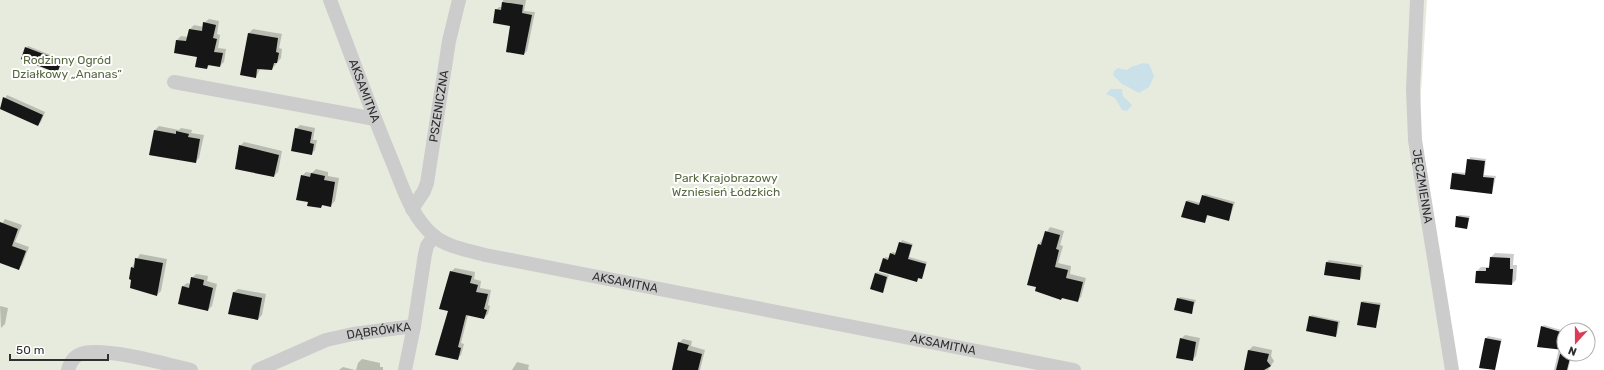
<svg xmlns="http://www.w3.org/2000/svg" width="1604" height="370" font-family="Rubik,sans-serif">
	<rect width="100%" height="100%" fill="#fff"/>
	<path fill="#e6ebde" d="M0,0H1427L1419,123L1452,370H0Z"/>
	<path fill="#cbe1ea" d="M1143,63L1149,64L1154,76L1149,87L1139,93L1122,84L1113,75L1114,71L1118,68L1127,70L1131,67Z
		M1111,89H1122L1123,96L1132,105L1127,111L1122,110L1115,98L1106,94Z"/>
	<path fill="#0003" d="M503,0H526L524,11L535,12L527,51L524,54L511,25L496,10L499,7H502Z
		M209,19L219,21L217,34L220,35L218,48L226,49L224,62L220,66L210,64L207,68L198,56L175,52L177,40L181,36L188,37L190,29L194,25L204,27V23Z
		M253,29L282,34L279,48L282,49L281,58L272,69H260L256,77L241,74L249,33Z
		M28,46L63,60L58,70L56,72L26,48Z
		M7,95L45,112L41,122L38,125L0,108Z
		M300,125L315,128L313,140H317L315,150L311,154L296,129Z
		M159,126L179,130L181,128L192,130L191,133L204,135L199,158L195,162L150,155L155,130Z
		M244,142L282,151L278,172L274,176L240,146Z
		M1470,157L1486,159L1484,175L1496,176L1492,193L1453,173L1455,172L1466,173Z
		M316,169L328,172V176L339,178L335,201L331,205L324,204L321,207L309,202L302,176L306,172L312,173Z
		M1205,194L1235,202L1229,220L1208,215L1205,222L1186,202L1188,200L1201,203Z
		M1459,215L1470,216L1467,228L1457,217Z
		M5,219L22,225L15,242L29,247L22,265L18,269L0,262V227Z
		M1050,227L1064,231L1060,245L1063,246L1058,263L1071,266L1070,274L1086,278L1081,297L1077,301L1039,244Z
		M902,240L913,244L909,257L927,262L923,276L922,277L921,273L917,281L884,259L885,257L889,258L892,252L897,253Z
		M1495,253L1514,254L1513,265H1517L1516,280L1512,284L1477,271L1481,267H1488L1491,265V257Z
		M140,254L167,259L161,291L157,295L132,267Z
		M1329,260L1363,265L1361,277L1359,279L1327,262Z
		M455,268L475,272L474,279L481,281L480,288L491,290L488,305L490,306L488,314L484,318L468,315L461,343L464,344L461,355L457,359L449,310L451,272Z
		M877,272L889,275L883,292L876,273Z
		M196,274L208,276L207,281L217,284L212,306L208,310L182,287L187,283L190,284L192,278Z
		M238,289L266,294L262,315L258,319L233,293Z
		M1180,297L1196,300L1191,312L1178,299Z
		M1363,301L1381,303L1376,327L1361,302Z
		M0,306L8,308L5,324L1,328Z
		M1312,315L1340,321L1337,334L1335,336L1310,317Z
		M1544,325L1564,331V354H1572L1568,370H1554L1559,348L1542,327Z
		M1185,335L1200,338L1196,356L1192,360L1181,339Z
		M1488,336L1502,339L1494,370L1486,338Z
		M683,339L692,341L691,346L705,350L700,370H673L679,343Z
		M1253,346L1272,350L1271,356L1274,361L1268,370H1247L1249,350Z
		M362,359L380,363V367H383V370H356L358,363Z
		M517,362L529,365L528,369L530,370H512Z
		M343,367L355,370H339Z"/>
	<path fill="#161616" d="M502,2L523,5L522,13L532,15L524,55L506,52L510,26L493,23L495,9L501,10Z
		M203,22L216,25L213,38L217,39L214,52L223,53L220,67L208,65L207,69L195,67L197,57L174,53L176,40L186,41L189,29L202,31Z
		M248,33L278,38L276,52L279,53L277,63H274L272,70L257,69L256,78L240,75Z
		M25,47L62,61L57,73L21,59Z
		M3,97L43,115L38,126L0,109Z
		M295,128L312,132L310,143L314,144L312,155L291,151Z
		M154,130L176,134V131L189,134L188,137L200,139L196,163L149,155Z
		M239,145L279,155L274,177L235,169Z
		M1467,159L1485,161L1483,177L1494,178L1492,194L1450,189L1452,173L1465,175Z
		M311,173L325,176L324,180L335,182L331,207L322,205L321,208L307,206L308,202L296,200L301,175L310,177Z
		M1202,195L1233,204L1229,221L1207,215L1205,223L1181,217L1186,201L1199,205Z
		M1456,216L1469,218L1467,229L1455,227Z
		M0,222L18,229L12,246L26,251L19,270L0,263Z
		M1045,231L1060,235L1056,249L1059,250L1055,267L1068,270L1066,278L1083,282L1078,302L1062,298L1061,300L1035,291L1036,287L1027,285L1038,244L1041,245Z
		M899,242L912,245L908,259L926,264L922,279L918,278L917,282L879,271L883,258L888,260L890,253L895,255Z
		M1490,257L1510,258V269H1513L1512,285L1475,283L1476,271H1486V268H1489Z
		M135,258L163,263L157,296L130,288L131,280L129,279L131,267L134,268Z
		M1326,262L1361,267L1360,280L1324,275Z
		M450,271L472,276L470,283L478,285L476,292L488,294L484,309L487,310L484,319L466,315L458,347L461,348L458,360L435,355L448,311L439,309Z
		M875,273L887,277L883,293L870,289Z
		M191,277L204,280L203,285L213,288L208,311L178,304L182,286L189,288Z
		M233,292L262,298L258,320L228,314Z
		M1177,298L1194,302L1192,314L1174,310Z
		M1361,302L1380,305L1376,328L1357,325Z
		M1309,316L1338,322L1336,337L1306,331Z
		M1541,326L1564,333V350L1537,347Z
		M1180,338L1196,342L1193,361L1176,358Z
		M1485,338L1501,341L1495,370L1479,368Z
		M678,342L689,345L687,350L702,354L698,370H672Z
		M1248,350L1269,354L1267,361L1271,366L1264,370H1244Z
		M1560,354H1571L1567,370H1556Z"/>
	<g fill="none" stroke-linecap="round" stroke-linejoin="round">
		<g stroke="#ccc" stroke-width="14">
			<path id="s1" d="M330,0C350,52 369,105 390,156C402,184 410,216 434,236C447,247 468,250 485,255L1074,370"/>
			<path id="s2" d="M1417,0L1413,89L1415,140L1452,370"/>
			<path d="M174,82L375,119"/>
			<path id="s3" d="M412,209L424,191L427,183L449,41L459,0"/>
			<path d="M68,370C70,363 74,356 81,354C102,346 167,364 191,370"/>
			<path id="s4" d="M258,370L326,340L353,334L414,326L425,254L427,246L434,236"/>
			<path d="M405,370L414,326"/>
		</g>
	</g>
	<g text-anchor="middle" dominant-baseline="central" stroke-width="4" stroke-linejoin="round" paint-order="stroke">
		<g font-size="12" fill="#56683f" stroke="#fff">
			<text x="67" y="60">Rodzinny Ogród<tspan x="67" dy="14">Działkowy „Ananas”</tspan></text>
			<text x="726" y="178">Park Krajobrazowy<tspan x="726" dy="14">Wzniesień Łódzkich</tspan></text>
		</g>
		<g font-size="12" fill="#2f2f2f" stroke="#fff">
			<text stroke="none"><textPath href="#s1" startOffset="97">AKSAMITNA</textPath></text>
			<text stroke="none"><textPath href="#s3" startOffset="108">PSZENICZNA</textPath></text>
			<text stroke="none"><textPath href="#s2" startOffset="187">JĘCZMIENNA</textPath></text>
			<text stroke="none"><textPath href="#s1" startOffset="457">AKSAMITNA</textPath></text>
			<text stroke="none"><textPath href="#s4" startOffset="128">DĄBRÓWKA</textPath></text>
			<text stroke="none"><textPath href="#s1" startOffset="781">AKSAMITNA</textPath></text>
		</g>
	</g>
	<g transform="translate(1576 342) rotate(201)"><circle r="19" fill="#ffffff" stroke="#acacac"/>
	<path d="M0-3L7 15L0 10L-7 15Z" fill="#da3d58"/>
	<text y="-6" font-size="11" font-weight="bold" text-anchor="middle" fill="#2f2f2f">N</text>
	</g>
	<path d="M10 354v6h98v-6" fill="none" stroke="#2f2f2f" stroke-width="2"/>
	<text x="16" y="354" font-size="12" fill="#2f2f2f" stroke="#ffffff" stroke-width="3" paint-order="stroke">50 m</text>
</svg>
